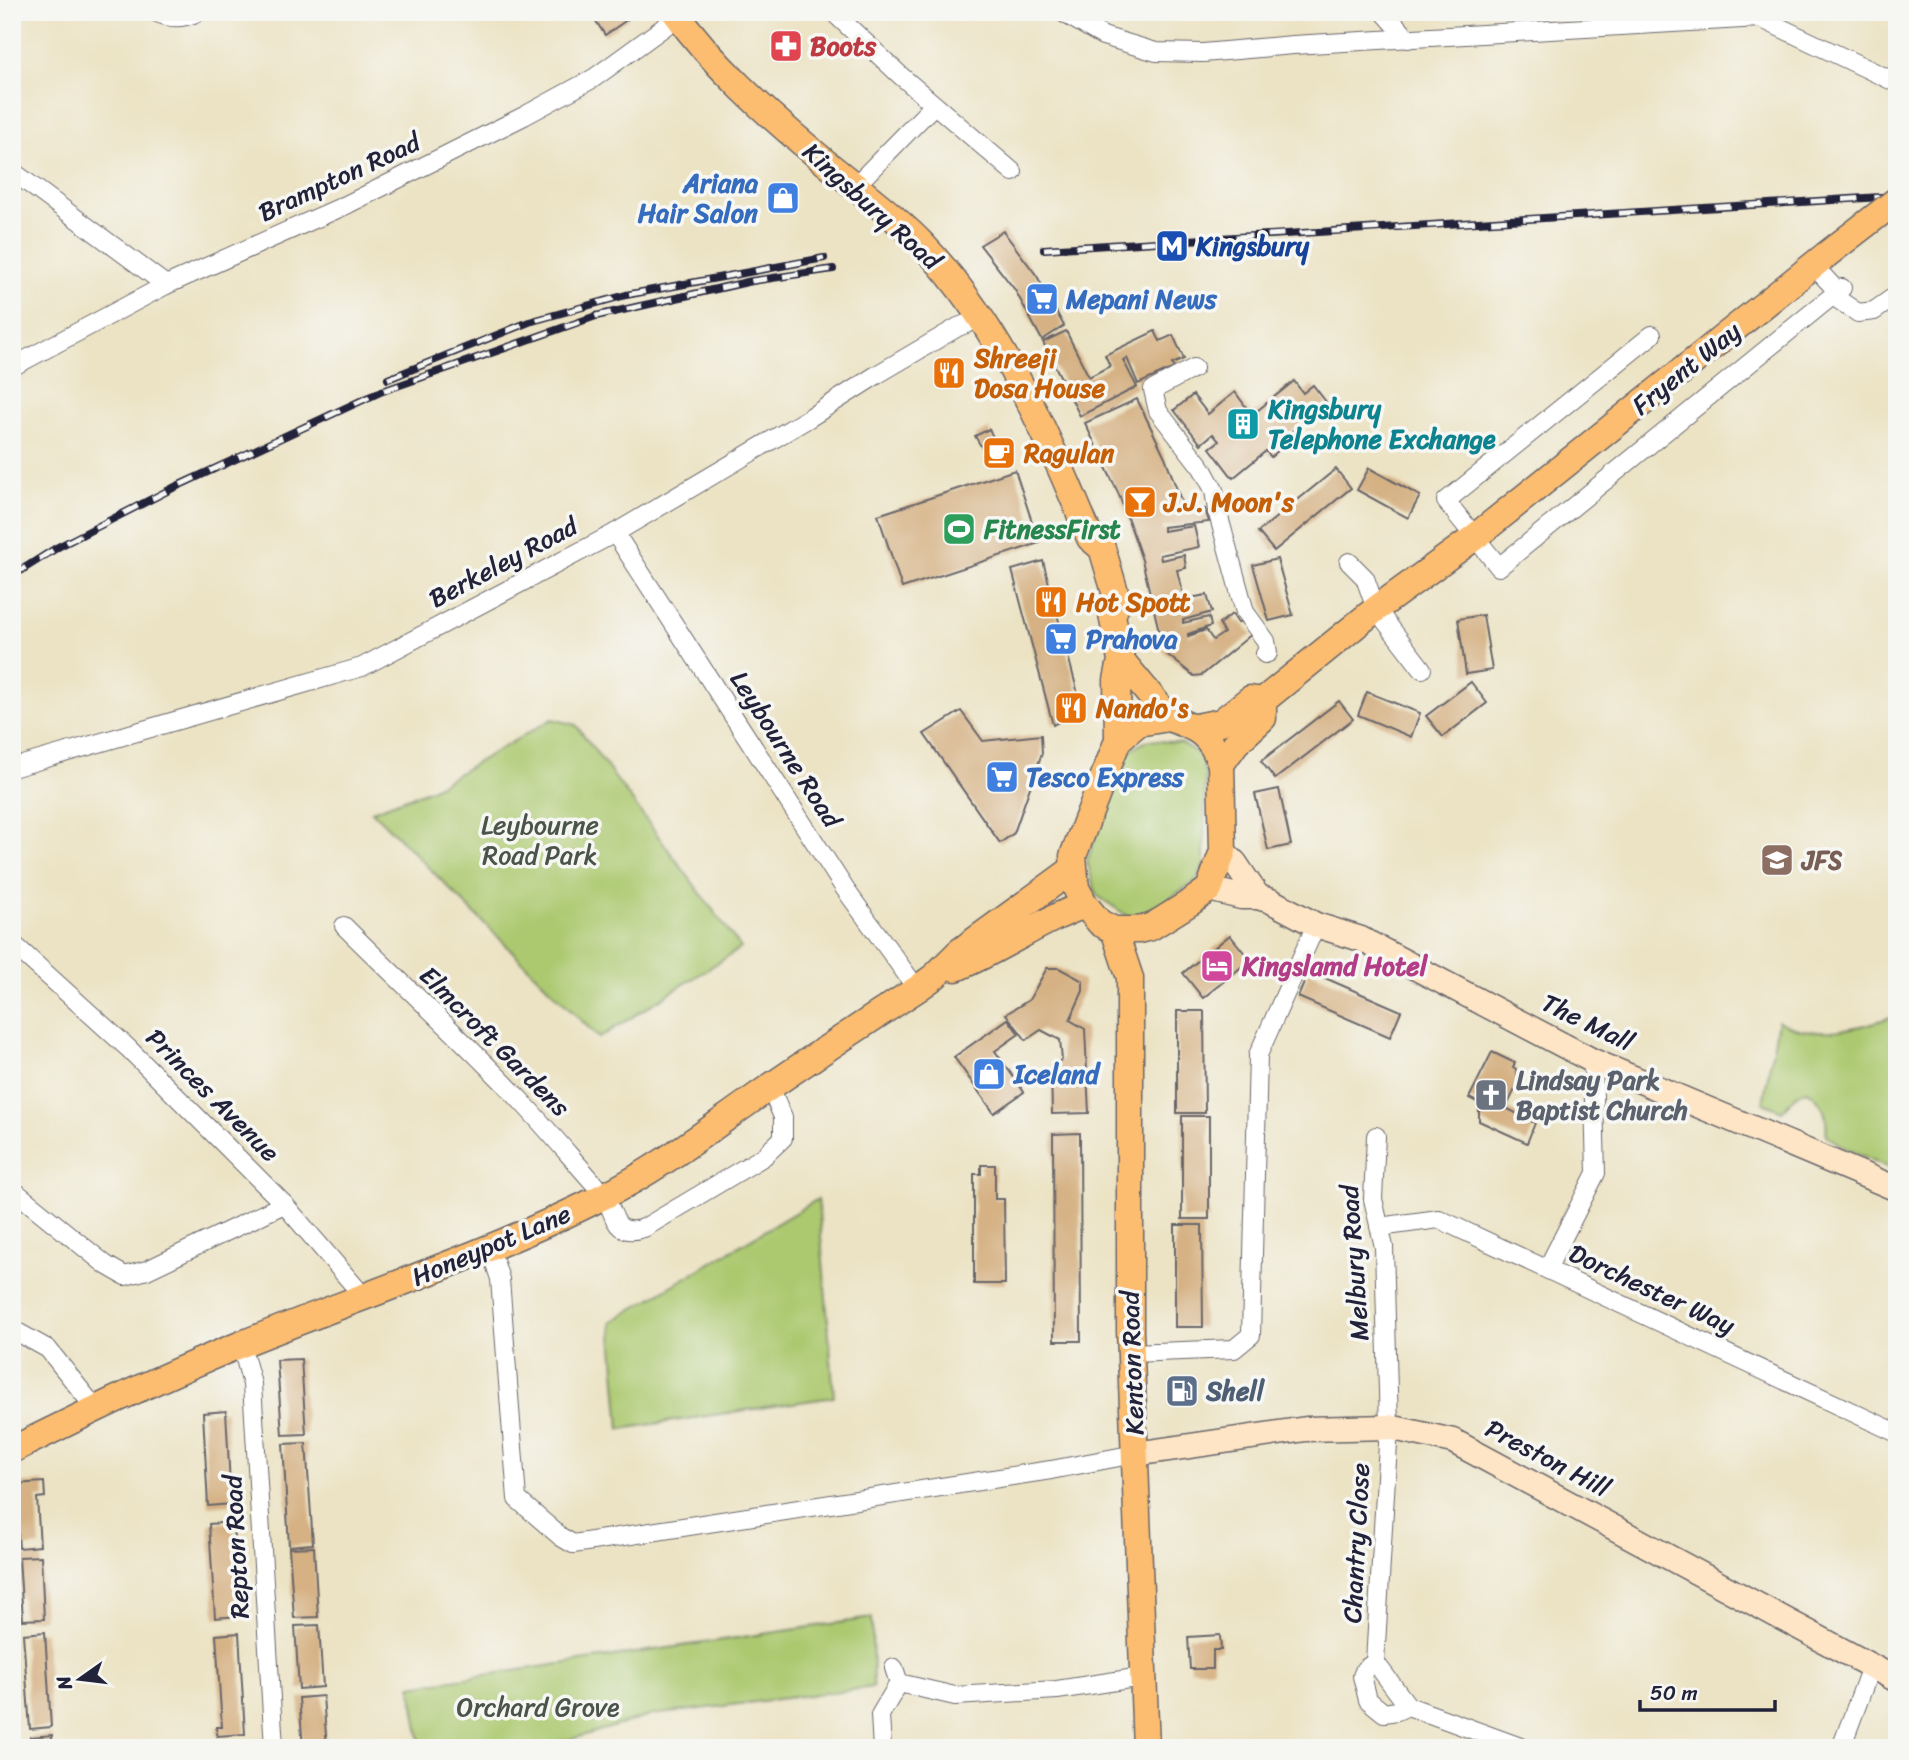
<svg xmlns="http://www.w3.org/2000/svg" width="1909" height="1760" viewBox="0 0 1909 1760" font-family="Sriracha,sans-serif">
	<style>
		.green { fill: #acc970; stroke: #677656; stroke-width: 2 }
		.building { fill: #d5b183 }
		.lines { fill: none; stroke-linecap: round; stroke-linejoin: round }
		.street-casing { stroke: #69666b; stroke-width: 20 }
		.secondary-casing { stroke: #69666b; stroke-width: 27 }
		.primary-casing { stroke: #69666b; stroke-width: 29 }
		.street { stroke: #fff; stroke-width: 18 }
		.secondary { stroke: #fee5c5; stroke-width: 24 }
		.primary { stroke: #fcbd6f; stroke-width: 26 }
		.rail-casing { stroke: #22223b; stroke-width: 8 }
		.rail { stroke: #f6f6f2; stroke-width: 5; stroke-dasharray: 16; stroke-linecap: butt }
		.primary-bridge-casing { stroke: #69666b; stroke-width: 29; stroke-linecap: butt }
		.primary-bridge { stroke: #fcbd6f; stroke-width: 26 }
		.labels { text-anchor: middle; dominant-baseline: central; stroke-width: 7; stroke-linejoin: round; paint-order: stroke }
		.health-label { font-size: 26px; font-weight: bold; fill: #be3a42; stroke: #f6f6f2; text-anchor: start }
		.street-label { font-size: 26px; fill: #22223b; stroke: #f6f6f2 }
		.shop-label { font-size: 26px; font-weight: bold; fill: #366cbe; stroke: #f6f6f2; text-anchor: start }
		.transit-label { font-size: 26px; font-weight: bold; fill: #164399; stroke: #f6f6f2; text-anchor: start }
		.food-label { font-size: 26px; font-weight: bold; fill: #c56008; stroke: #f6f6f2; text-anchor: start }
		.culture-label { font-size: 26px; font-weight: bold; fill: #0d838f; stroke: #f6f6f2; text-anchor: start }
		.leisure-label { font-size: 26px; font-weight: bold; fill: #27864d; stroke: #f6f6f2; text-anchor: start }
		.park-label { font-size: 26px; fill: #4b544b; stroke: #f6f6f2 }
		.education-label { font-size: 26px; font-weight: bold; fill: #785e54; stroke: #f6f6f2; text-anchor: start }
		.hotel-label { font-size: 26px; font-weight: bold; fill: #b23c85; stroke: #f6f6f2; text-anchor: start }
		.worship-label { font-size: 26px; font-weight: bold; fill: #5b616d; stroke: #f6f6f2; text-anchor: start }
		.service-label { font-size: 26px; font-weight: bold; fill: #4e5e75; stroke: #f6f6f2; text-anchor: start }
	</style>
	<rect width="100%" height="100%" fill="#f6f6f2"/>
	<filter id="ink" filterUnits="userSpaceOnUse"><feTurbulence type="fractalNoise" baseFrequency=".0143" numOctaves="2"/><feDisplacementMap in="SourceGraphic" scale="14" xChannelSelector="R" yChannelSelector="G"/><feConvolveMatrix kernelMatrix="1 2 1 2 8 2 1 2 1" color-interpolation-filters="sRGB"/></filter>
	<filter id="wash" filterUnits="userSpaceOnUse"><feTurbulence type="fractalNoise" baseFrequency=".00686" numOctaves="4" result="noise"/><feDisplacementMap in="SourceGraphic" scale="28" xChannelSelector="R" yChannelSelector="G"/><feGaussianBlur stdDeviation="1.57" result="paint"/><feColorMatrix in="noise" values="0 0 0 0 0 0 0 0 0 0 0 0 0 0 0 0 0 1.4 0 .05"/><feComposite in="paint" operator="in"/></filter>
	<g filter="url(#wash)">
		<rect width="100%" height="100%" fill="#ece3c4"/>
		<g class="green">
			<polygon points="552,719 576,725 741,948 599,1038 372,811 431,789"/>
			<polygon points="1149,740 1181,743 1201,756 1205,775 1204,863 1199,878 1144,916 1132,919 1096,895 1087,861 1123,761 1133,748"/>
			<path d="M1897 1015V1171L1845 1148 1826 1135C1828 1116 1824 1102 1808 1091L1799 1093 1782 1111 1763 1103 1778 1021C1813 1041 1860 1028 1897 1015Z"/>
			<polygon points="818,1199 834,1397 620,1429 611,1322"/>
			<polygon points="872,1618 873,1687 653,1715 541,1748 421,1748 411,1686"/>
		</g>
		<g id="blocks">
			<g class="building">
				<polygon points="590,12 623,12 628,19 605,35"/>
				<polygon points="1003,231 1037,276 1064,326 1042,340 1015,290 980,245"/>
				<polygon points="1066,331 1089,377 1110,366 1105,355 1155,331 1160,341 1173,335 1184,359 1172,364 1174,368 1138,384 1127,358 1123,360 1137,387 1080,416 1043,342"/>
				<polygon points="1294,381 1303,393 1313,385 1327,403 1275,445 1279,450 1271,457 1266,451 1233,478 1210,448 1219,441 1213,434 1201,444 1174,410 1193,395 1208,414 1235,392 1252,415"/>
				<polygon points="1137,399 1165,457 1186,514 1205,509 1209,522 1163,527 1163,531 1194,526 1199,547 1160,555 1161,560 1184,555 1186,568 1177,570 1184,599 1207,595 1212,612 1183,620 1183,623 1209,617 1211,626 1188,634 1188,636 1206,630 1213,640 1224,633 1219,624 1232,614 1238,623 1240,621 1252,634 1202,675 1194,676 1164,652 1142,560 1131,528 1119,495 1085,423"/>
				<polygon points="989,429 995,441 982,448 975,436"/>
				<polygon points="1369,468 1420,496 1408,518 1357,490"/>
				<polygon points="1336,469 1351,488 1274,551 1258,532"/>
				<polygon points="1015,470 1039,543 902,588 878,515"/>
				<polygon points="1277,559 1293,615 1269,621 1253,565"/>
				<polygon points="1043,561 1077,690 1077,704 1071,715 1053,725 1012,570"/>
				<polygon points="1483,615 1492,670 1466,674 1458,619"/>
				<polygon points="1471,682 1487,703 1443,737 1426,716"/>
				<polygon points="1367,692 1420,713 1411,737 1358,715"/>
				<polygon points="1339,701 1353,719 1275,779 1261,761"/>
				<polygon points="961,711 983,741 1041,735 1042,753 1014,833 1000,843 924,734"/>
				<polygon points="1279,789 1291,845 1268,850 1255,794"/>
				<polygon points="1230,935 1250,960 1203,998 1183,973"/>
				<polygon points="1047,968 1059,968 1083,981 1083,991 1070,1020 1085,1029 1089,1113 1052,1114 1051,1065 1062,1060 1060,1040 1041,1030 1026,1040 1006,1014 1029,1000"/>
				<polygon points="1309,971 1401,1011 1390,1037 1298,997"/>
				<polygon points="1177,1011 1204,1011 1205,1113 1177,1113"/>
				<polygon points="1008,1019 1019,1034 995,1051 1024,1092 994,1113 954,1057"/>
				<polygon points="1492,1052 1515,1063 1513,1067 1516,1069 1519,1081 1506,1108 1535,1123 1527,1143 1479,1121 1479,1103 1469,1098"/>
				<rect x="1182" y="1116" width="27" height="103"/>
				<polygon points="1080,1133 1081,1341 1054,1341 1053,1134"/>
				<polygon points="981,1165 995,1165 995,1199 1004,1199 1005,1284 974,1284 974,1174 981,1174"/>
				<polygon points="1175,1225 1202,1225 1203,1327 1175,1327"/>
				<polygon points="301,1359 306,1434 282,1435 277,1360"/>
				<polygon points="226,1411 231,1504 208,1506 203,1413"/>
				<polygon points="306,1443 313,1544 289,1546 283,1444"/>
				<polygon points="44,1482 45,1497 37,1498 40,1546 19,1548 14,1484"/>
				<polygon points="233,1522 238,1616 215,1618 209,1524"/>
				<polygon points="314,1547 318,1617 294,1618 289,1548"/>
				<polygon points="41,1556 44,1619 23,1620 19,1557"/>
				<polygon points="319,1625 323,1687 299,1689 295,1626"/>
				<polygon points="45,1632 51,1727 30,1729 23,1634"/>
				<polygon points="239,1633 245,1734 217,1736 216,1727 222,1727 216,1635"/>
				<polygon points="1220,1635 1221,1650 1213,1650 1213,1669 1190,1669 1188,1637"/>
				<polygon points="323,1696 327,1748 303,1748 299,1698"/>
				<polygon points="52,1735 52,1748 31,1748 30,1737"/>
				<polygon points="1088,1741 1089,1748 1044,1748 1044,1744"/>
				<rect x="225" y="1744" width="23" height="4"/>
			</g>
		</g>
	</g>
	<g filter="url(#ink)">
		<use href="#blocks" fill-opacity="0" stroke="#69666b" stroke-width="2"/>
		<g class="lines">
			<defs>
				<g id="street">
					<path d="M155 12C170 19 182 19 198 12"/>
					<polyline points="833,12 901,76 1013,172"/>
					<polyline points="1062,12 1103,36 1156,52 1203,53 1293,45 1760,18"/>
					<polyline points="1384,12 1408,39"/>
					<polyline points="1753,12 1760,18 1897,83"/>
					<polyline points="12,171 166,285"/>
					<polyline points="856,185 934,105"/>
					<polyline points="1814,266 1838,292"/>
					<polyline points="1833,296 1858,313 1874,311 1897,295"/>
					<polyline points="1652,335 1446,501 1499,567 1842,288"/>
					<polyline points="12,367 166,285 346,205 524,116 594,78 678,17"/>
					<polyline points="1194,368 1153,390 1158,411 1202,468 1214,490 1217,510 1245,612 1266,641 1268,653 1265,654"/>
					<polyline points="615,533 845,889 917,989"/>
					<polyline points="1349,562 1365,578 1376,609 1422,669"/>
					<polyline points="12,768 362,667 615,533 809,418 878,374 958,327 982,318"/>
					<path d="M344 926C403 985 465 1041 522 1102 549 1131 574 1161 600 1190 617 1208 609 1239 644 1228L763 1157 783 1138V1117L770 1087"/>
					<polyline points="12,943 128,1048 284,1204 364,1297"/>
					<polyline points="1376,1136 1373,1199 1384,1247 1389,1427 1375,1662 1408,1706 1523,1748"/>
					<polyline points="12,1189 106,1265 125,1276 147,1270 284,1204"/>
					<polyline points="1379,1227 1439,1219 1897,1433"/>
					<polyline points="490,1248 500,1279 517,1499 561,1537 573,1544 1051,1470 1135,1454"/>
					<polyline points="1547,1269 1596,1173 1593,1061"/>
					<polyline points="12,1329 48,1349 95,1408"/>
					<polyline points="241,1344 252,1384 274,1748"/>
					<polyline points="1131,1353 1234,1349 1251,1335 1258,1055 1316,925"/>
					<polyline points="1375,1662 1365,1669 1362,1676 1368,1700 1384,1713 1397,1711 1408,1706"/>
					<polyline points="894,1668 899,1683 955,1696 1057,1690 1142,1677"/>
					<polyline points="882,1748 880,1715 899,1683"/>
					<polyline points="1841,1748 1871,1667"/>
				</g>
				<g id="secondary">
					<polyline points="1223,851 1235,863 1258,897"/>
					<polyline points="1209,889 1241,897 1258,897 1271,901 1316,925 1361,939 1593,1061 1897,1189"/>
					<polyline points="1135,1454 1306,1429 1389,1427 1453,1441 1897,1680"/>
				</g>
				<g id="primary">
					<path d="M675 12C713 65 763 110 813 152 849 183 889 210 922 244 1000 326 1048 435 1090 538L1102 548 1118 602 1112 615 1121 660 1117 680 1118 740"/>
					<polyline points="1121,660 1169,718"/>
					<path d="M1169 718C1198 728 1210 734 1221 764L1223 851 1209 889 1191 902 1151 927 1138 930H1114L1100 923 1085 905 1076 888 1073 856 1118 740 1138 723Z"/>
					<polyline points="1196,727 1221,722 1250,699 1263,701"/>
					<polyline points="1221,764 1236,743 1263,718 1263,701 1265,699 1376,609 1475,537 1826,255"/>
					<polyline points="1114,930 1130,978 1130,1331 1146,1748"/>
					<path d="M956 968C1001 950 1039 921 1085 905"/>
					<path d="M12 1450C88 1412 164 1375 242 1344 363 1295 487 1255 604 1196 656 1170 703 1134 750 1101 805 1062 861 1026 917 989L935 976 959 952 1073 869"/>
				</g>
			</defs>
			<use href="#street" class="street-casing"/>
			<use href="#secondary" class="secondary-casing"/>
			<use href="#primary" class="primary-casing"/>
			<use href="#street" class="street"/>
			<use href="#secondary" class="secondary"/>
			<use href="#primary" class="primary"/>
			<defs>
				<g id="rail">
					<polyline points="1044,249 1897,196"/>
					<polyline points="388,379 529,322 626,295 824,258"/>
					<polyline points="12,576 58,547 173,488 380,392 596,316 752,281 833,269"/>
				</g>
			</defs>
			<use href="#rail" class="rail-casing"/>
			<use href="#rail" class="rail"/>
			<defs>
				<polyline id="primary-bridge" points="1826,255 1897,200"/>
			</defs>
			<use href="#primary-bridge" class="primary-bridge-casing"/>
			<use href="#primary-bridge" class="primary-bridge"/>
		</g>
	</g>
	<defs>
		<symbol id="pharmacy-square" viewBox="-11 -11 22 22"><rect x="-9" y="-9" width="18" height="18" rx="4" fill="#e0444e" stroke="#f6f6f2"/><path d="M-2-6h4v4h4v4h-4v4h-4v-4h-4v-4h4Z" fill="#fff"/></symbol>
		<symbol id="shop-square" viewBox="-11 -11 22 22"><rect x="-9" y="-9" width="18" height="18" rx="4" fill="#3f7fe0" stroke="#f6f6f2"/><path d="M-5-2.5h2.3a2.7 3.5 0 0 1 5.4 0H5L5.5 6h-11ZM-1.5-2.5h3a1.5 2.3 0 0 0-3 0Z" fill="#fff"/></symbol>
		<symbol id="metro-square" viewBox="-11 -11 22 22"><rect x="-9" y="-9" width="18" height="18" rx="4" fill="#1a4fb4" stroke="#f6f6f2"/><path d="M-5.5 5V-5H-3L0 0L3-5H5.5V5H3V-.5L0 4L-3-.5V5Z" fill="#fff"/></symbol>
		<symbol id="supermarket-square" viewBox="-11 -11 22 22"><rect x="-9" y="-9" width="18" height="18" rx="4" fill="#3f7fe0" stroke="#f6f6f2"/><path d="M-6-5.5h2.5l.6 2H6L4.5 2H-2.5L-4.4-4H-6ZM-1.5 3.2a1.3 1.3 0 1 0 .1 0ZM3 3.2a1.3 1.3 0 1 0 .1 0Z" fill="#fff"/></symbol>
		<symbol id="restaurant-square" viewBox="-11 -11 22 22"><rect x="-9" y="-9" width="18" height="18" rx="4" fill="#e8710a" stroke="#f6f6f2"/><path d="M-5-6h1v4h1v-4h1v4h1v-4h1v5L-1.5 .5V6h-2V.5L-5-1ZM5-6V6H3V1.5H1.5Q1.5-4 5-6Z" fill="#fff"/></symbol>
		<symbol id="building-square" viewBox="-11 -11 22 22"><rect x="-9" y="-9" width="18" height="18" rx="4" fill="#0f9aa8" stroke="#f6f6f2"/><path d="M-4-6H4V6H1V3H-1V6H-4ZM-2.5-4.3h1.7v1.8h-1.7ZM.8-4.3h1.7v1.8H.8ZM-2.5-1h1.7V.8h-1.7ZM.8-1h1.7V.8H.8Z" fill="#fff"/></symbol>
		<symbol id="cafe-square" viewBox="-11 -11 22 22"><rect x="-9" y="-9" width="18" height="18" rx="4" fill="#e8710a" stroke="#f6f6f2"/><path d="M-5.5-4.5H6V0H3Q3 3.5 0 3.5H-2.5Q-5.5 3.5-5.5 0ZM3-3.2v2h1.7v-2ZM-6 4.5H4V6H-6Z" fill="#fff"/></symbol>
		<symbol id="bar-square" viewBox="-11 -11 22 22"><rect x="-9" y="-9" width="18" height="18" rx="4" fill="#e8710a" stroke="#f6f6f2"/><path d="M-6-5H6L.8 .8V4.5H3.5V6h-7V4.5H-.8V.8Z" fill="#fff"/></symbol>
		<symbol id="stadium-square" viewBox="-11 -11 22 22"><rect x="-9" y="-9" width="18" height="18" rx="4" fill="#2e9e5b" stroke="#f6f6f2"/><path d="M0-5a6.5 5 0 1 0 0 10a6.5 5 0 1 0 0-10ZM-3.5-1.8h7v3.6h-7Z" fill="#fff"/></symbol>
		<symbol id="school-square" viewBox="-11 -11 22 22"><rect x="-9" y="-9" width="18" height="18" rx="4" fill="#8d6e63" stroke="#f6f6f2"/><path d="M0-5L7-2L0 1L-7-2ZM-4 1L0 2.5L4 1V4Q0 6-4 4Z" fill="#fff"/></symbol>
		<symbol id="hotel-square" viewBox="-11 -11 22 22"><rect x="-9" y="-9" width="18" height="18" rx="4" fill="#d1479c" stroke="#f6f6f2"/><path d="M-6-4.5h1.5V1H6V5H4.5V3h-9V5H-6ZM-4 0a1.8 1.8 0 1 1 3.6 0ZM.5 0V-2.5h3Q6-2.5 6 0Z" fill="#fff"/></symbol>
		<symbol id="church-square" viewBox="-11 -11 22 22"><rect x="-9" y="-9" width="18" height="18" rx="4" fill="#6b7280" stroke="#f6f6f2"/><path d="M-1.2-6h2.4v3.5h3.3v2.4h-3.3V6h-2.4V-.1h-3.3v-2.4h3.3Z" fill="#fff"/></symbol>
		<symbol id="fuel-square" viewBox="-11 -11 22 22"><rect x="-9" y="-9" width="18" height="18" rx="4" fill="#5c6f8a" stroke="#f6f6f2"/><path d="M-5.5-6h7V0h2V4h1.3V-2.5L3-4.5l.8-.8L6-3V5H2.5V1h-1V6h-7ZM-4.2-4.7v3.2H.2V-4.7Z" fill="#fff"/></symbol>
	</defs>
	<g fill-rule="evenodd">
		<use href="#pharmacy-square" x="767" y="27" width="38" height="38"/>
		<use href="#shop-square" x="764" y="179" width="38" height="38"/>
		<use href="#metro-square" x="1153" y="227" width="38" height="38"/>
		<use href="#supermarket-square" x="1023" y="280" width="38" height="38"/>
		<use href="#restaurant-square" x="930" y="354" width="38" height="38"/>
		<use href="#building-square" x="1224" y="405" width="38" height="38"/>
		<use href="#cafe-square" x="980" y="434" width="38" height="38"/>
		<use href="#bar-square" x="1121" y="483" width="38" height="38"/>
		<use href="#stadium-square" x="940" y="510" width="38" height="38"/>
		<use href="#restaurant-square" x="1032" y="583" width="38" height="38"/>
		<use href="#supermarket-square" x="1042" y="620" width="38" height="38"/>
		<use href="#restaurant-square" x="1052" y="689" width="38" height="38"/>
		<use href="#supermarket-square" x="983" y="758" width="38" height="38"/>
		<use href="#school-square" x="1758" y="841" width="38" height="38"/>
		<use href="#hotel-square" x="1198" y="947" width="38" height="38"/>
		<use href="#shop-square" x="970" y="1055" width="38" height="38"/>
		<use href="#church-square" x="1472" y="1076" width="38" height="38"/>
		<use href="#fuel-square" x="1163" y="1372" width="38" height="38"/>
	</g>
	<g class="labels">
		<g class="health-label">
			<text x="810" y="46">Boots</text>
		</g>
		<g class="street-label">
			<text transform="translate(339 177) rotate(-25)">Brampton Road</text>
			<text transform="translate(872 206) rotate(42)">Kingsbury Road</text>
			<text transform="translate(1686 368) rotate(-39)">Fryent Way</text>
			<text transform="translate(503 562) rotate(-28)">Berkeley Road</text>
			<text transform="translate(786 749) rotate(57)">Leybourne Road</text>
			<text transform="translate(1588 1022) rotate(26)">The Mall</text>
			<text transform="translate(495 1041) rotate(45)">Elmcroft Gardens</text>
			<text transform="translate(213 1095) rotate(45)">Princes Avenue</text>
			<text transform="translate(491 1245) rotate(-23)">Honeypot Lane</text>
			<text transform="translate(1354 1263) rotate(-94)">Melbury Road</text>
			<text transform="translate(1652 1289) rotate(25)">Dorchester Way</text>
			<text transform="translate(1132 1363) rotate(-92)">Kenton Road</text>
			<text transform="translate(1548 1458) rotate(28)">Preston Hill</text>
			<text transform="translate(1356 1543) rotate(-87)">Chantry Close</text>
			<text transform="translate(236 1547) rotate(-93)">Repton Road</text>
		</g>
		<g class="shop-label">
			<text x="758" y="183" text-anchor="end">Ariana<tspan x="758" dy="30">Hair Salon</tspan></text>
			<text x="1066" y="299">Mepani News</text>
			<text x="1086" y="639">Prahova</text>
			<text x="1026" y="777">Tesco Express</text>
			<text x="1014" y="1074">Iceland</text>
		</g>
		<g class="transit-label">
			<text x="1196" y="246">Kingsbury</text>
		</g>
		<g class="food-label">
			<text x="974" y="358">Shreeji<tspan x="974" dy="30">Dosa House</tspan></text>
			<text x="1024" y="453">Ragulan</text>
			<text x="1164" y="502">J.J. Moon's</text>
			<text x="1076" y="602">Hot Spott</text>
			<text x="1096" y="708">Nando's</text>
		</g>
		<g class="culture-label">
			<text x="1268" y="409">Kingsbury<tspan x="1268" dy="30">Telephone Exchange</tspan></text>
		</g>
		<g class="leisure-label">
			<text x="984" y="529">FitnessFirst</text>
		</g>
		<g class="park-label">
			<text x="540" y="825">Leybourne<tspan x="540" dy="30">Road Park</tspan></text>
			<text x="538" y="1707">Orchard Grove</text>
		</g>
		<g class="education-label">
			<text x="1802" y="860">JFS</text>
		</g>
		<g class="hotel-label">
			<text x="1242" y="966">Kingslamd Hotel</text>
		</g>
		<g class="worship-label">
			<text x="1516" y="1080">Lindsay Park<tspan x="1516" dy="30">Baptist Church</tspan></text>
		</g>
		<g class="service-label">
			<text x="1206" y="1391">Shell</text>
		</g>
	</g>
	<rect width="1909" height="1760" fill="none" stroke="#f6f6f2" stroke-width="42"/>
	<g transform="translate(80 1679) rotate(256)" stroke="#f6f6f2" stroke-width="5" paint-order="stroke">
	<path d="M0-5L12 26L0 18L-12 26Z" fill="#22223b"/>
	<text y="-10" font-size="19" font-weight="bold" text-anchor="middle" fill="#22223b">N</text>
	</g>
	<path d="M1640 1700v10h135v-10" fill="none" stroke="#22223b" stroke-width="3.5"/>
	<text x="1650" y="1700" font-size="21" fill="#22223b" stroke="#f6f6f2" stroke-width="5" paint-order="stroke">50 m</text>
</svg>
